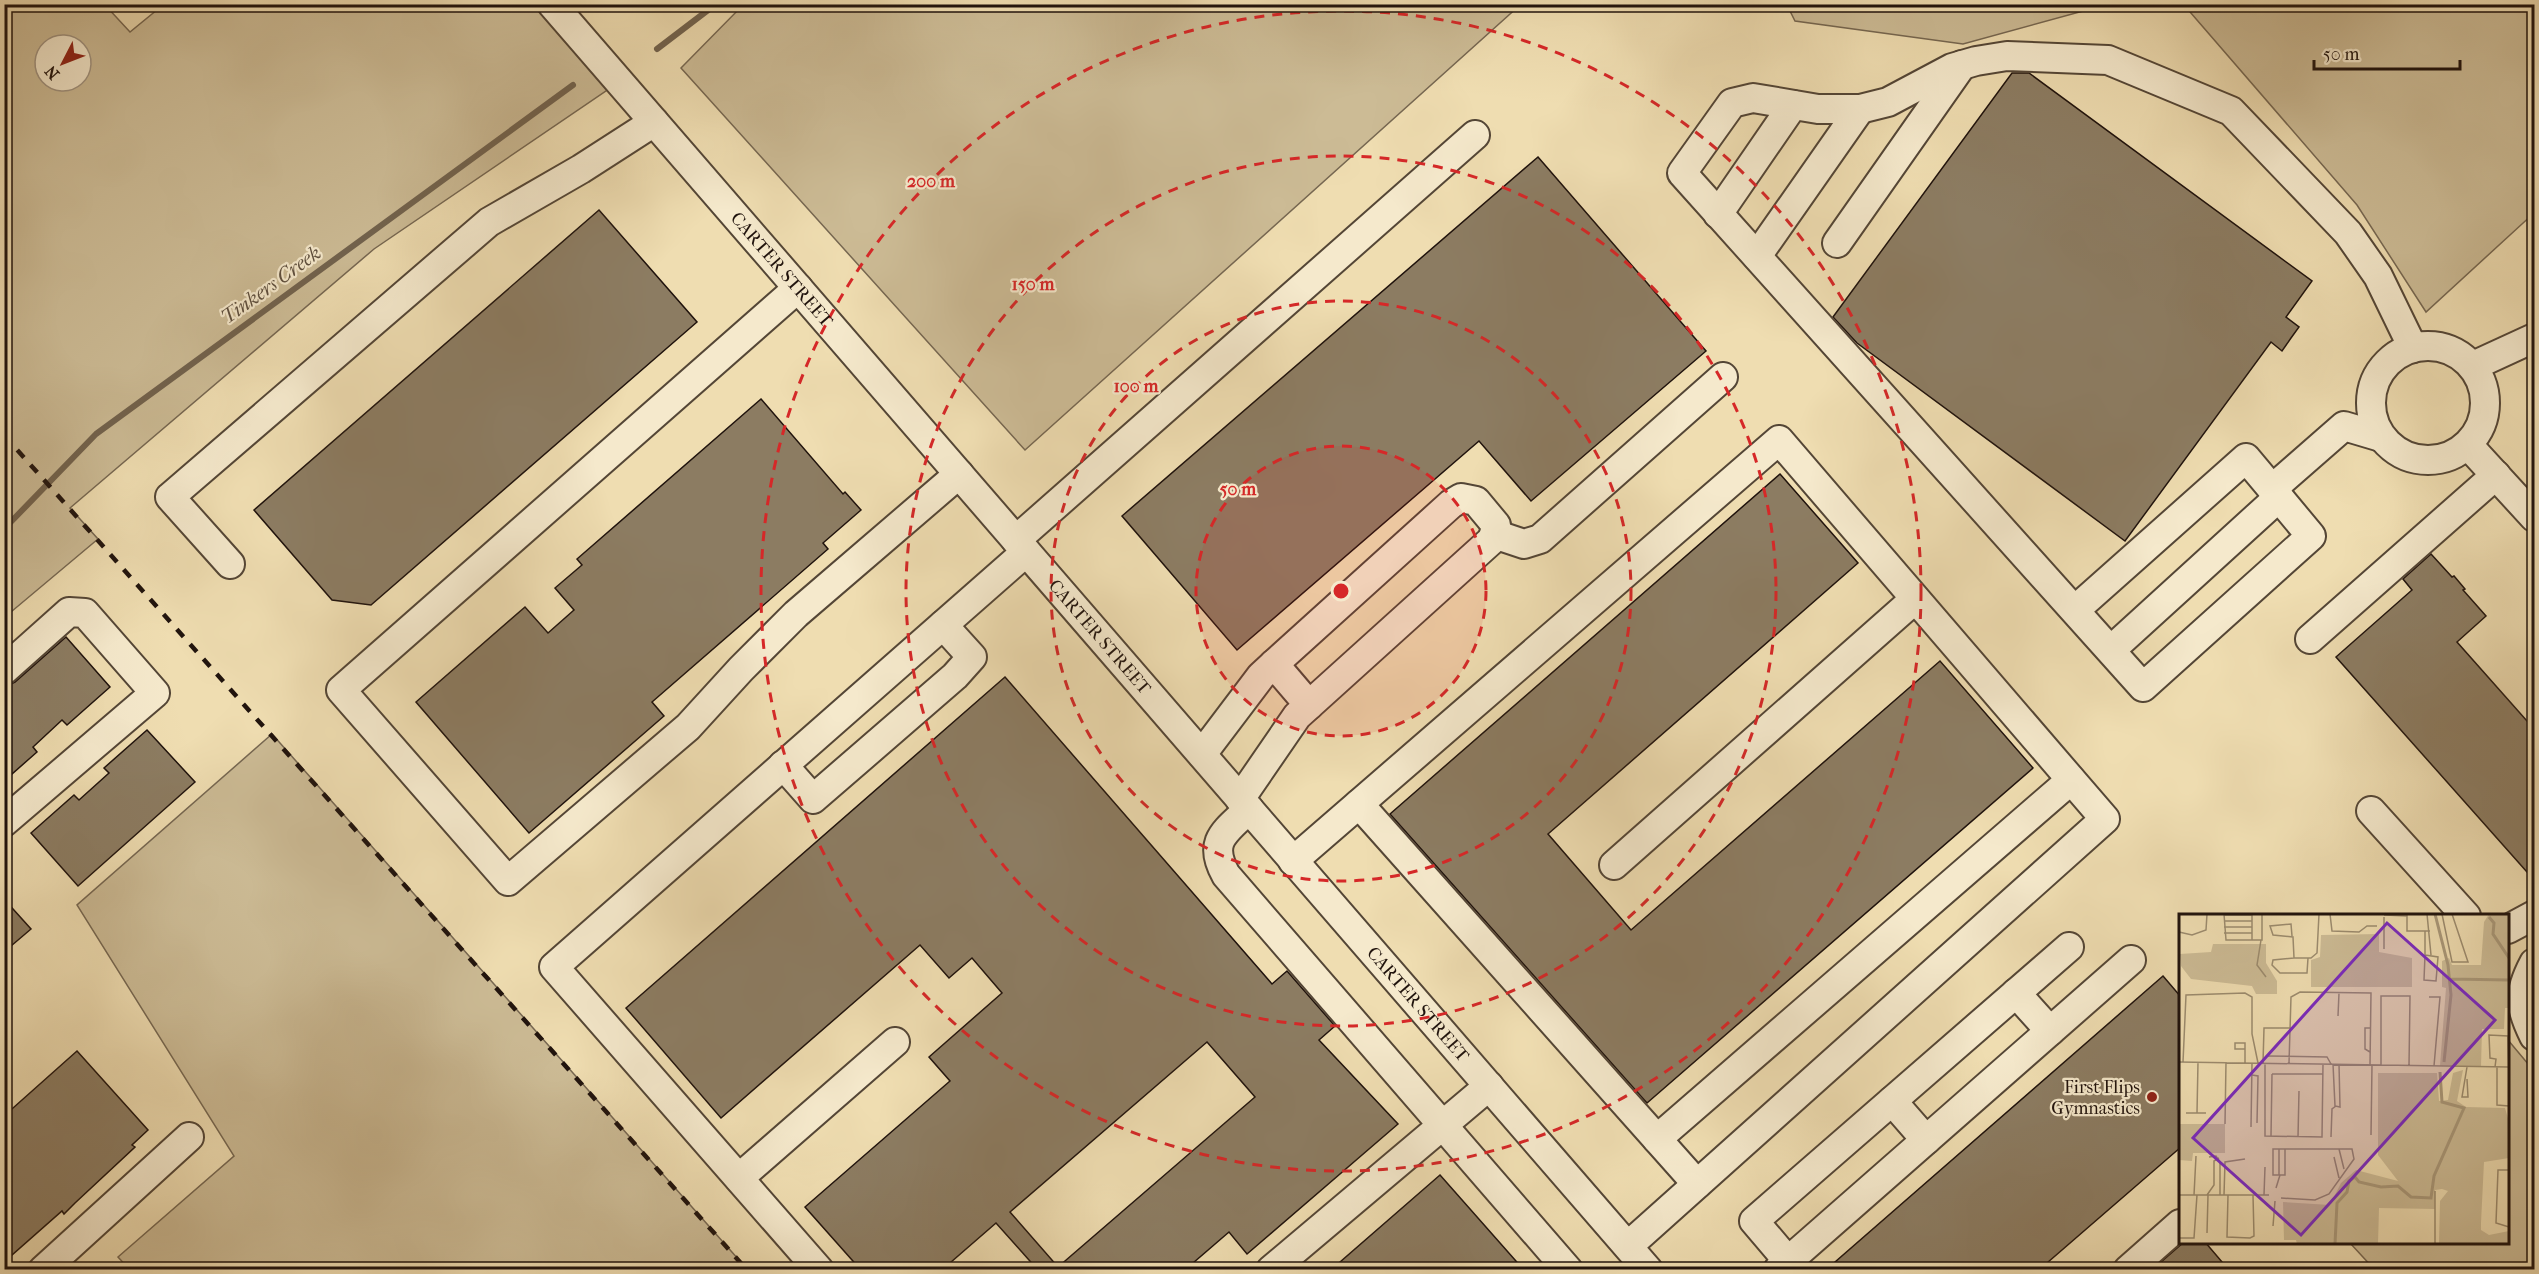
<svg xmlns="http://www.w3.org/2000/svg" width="2539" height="1274" viewBox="0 0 2539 1274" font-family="'IM FELL French Canon',serif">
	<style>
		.green { fill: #ccbb95; stroke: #766751; stroke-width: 1.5; fill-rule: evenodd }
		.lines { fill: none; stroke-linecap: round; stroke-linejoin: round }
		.stream { stroke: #72634e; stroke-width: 6 }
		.building { fill: #8c7c62; stroke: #20130d; stroke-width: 1.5; fill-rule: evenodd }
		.minor-casing { stroke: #544636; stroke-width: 32 }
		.minor { stroke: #f5e9cc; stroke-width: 28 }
		.rail { stroke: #20130d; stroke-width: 4.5; stroke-dasharray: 10 10; stroke-linecap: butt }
		.ring { fill: none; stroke: #d62828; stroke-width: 3; stroke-dasharray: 10 8 }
		.poi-dot { fill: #8f2418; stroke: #f5e9cc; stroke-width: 2 }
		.labels { text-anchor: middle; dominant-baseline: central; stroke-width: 4.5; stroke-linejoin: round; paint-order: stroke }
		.street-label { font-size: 18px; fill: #20130d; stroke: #f5e9cc }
		.poi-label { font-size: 18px; fill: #20130d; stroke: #f5e9cc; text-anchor: end }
		.water-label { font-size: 20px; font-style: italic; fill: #5e4f3e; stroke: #f5e9cc }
		.inset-river { fill: none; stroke: #a99879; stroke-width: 3 }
		.inset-road { fill: none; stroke: #9c8c6f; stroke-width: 1.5 }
		.view { fill: #7b2cbf; fill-opacity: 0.15; stroke: #7b2cbf; stroke-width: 3 }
		.inset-edge { fill: none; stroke: #20130d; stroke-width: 3 }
		.centre { fill: #d62828; stroke: #f5e9cc; stroke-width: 3 }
		.ring-label { font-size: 18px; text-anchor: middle; font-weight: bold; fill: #d62828; stroke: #f5e9cc; stroke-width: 4.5; stroke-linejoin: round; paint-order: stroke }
	</style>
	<rect width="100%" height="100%" fill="#efddb1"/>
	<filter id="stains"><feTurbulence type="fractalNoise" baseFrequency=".00333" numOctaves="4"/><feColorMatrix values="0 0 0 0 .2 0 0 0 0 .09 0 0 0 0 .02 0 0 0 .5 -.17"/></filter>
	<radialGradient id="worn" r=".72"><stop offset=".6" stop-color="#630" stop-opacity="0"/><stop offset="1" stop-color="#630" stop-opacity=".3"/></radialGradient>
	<g class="green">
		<path d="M5 5H105L130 32 163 5H552L619 82 374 249 70 508 98 539 5 617ZM45 45H81V81H45Z"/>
		<polygon points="743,5 743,4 1520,5 1025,450 681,68"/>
		<polygon points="1787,5 2105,5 1963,44 1795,21"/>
		<polygon points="2184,5 2534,5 2534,213 2426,312 2357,205"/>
		<polygon points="272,734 747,1269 130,1270 118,1257 234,1156 77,905"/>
		<polygon points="2508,1040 2534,1071 2534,1269 2374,1269 2350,1243 2508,1242"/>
	</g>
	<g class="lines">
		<g class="stream">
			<polyline points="1908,4 1913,4"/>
			<polyline points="657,49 716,4"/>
			<polyline points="4,529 96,434 573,85"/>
		</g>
	</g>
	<g class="building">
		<polygon points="2012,73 2029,73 2312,281 2286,317 2299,327 2291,338 2282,351 2271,342 2125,541 1857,343 1833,317"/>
		<polygon points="1538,157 1706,351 1531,501 1479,441 1237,650 1122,516"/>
		<polygon points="599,210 697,322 371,605 332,600 254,510"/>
		<polygon points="761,399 843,494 845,492 861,510 823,543 828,549 652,702 664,716 529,833 416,702 525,607 548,633 574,610 555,588 582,565 577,559"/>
		<polygon points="1780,474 1858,563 1548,834 1631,930 1940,661 2033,768 1647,1103 1390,814"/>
		<polygon points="2431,554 2452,577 2454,576 2465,589 2463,590 2486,616 2457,642 2535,730 2535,881 2336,657 2412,590 2403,579"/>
		<polygon points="66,637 110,687 67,725 62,720 33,747 37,752 4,781 4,687 15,682"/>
		<path d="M1005 677 1272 984 1287 971 1335 1026 1319 1040 1398 1124 1247 1254 1229 1232 1186 1269H1037L996 1223 943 1269H860L805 1207 950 1081 929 1057 1002 993 972 958 949 978 920 945 721 1118 626 1008ZM1207 1042 1255 1097 1058 1267 1010 1212Z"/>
		<polygon points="147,730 195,782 78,886 31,833 74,795 79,800 109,773 104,768"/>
		<polygon points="4,899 31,929 4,952"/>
		<polygon points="2163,976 2181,997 2181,1147 2040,1269 1827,1269"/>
		<polygon points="77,1051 148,1130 132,1145 135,1147 75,1203 64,1214 62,1211 4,1262 4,1116"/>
		<polygon points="1440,1175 1523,1269 1332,1269"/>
		<polygon points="2184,1242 2205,1242 2228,1269 2153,1269"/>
	</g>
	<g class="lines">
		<defs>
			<g id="minor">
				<path id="s1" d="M552 4 1648 1270"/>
				<polyline points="1718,214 1793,105"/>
				<polyline points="1837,243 1962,65"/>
				<polyline points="1757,256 1860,109"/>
				<polyline points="798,288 341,690 508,881 688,727 741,669 796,614 959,474"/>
				<circle cx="2428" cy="403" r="57"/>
				<polyline points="2473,366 2534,338"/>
				<polyline points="2381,437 2344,426 2272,489 2311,536 2143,687 1682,173 1732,103 1753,98 1818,109 1860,109 1888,102 1952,68 1976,61 2007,56 2108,60 2231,111 2348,233 2378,276 2413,348"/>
				<polyline points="2468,445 2534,517"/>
				<polyline points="1494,534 1524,544 1540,539 1723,377"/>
				<polyline points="1016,540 1475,135"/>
				<polyline points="230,564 170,497 489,222 581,169 654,122"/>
				<polyline points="2075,610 2246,458 2272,489"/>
				<polyline points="2310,639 2496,475"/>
				<polyline points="2111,650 2279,497"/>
				<polyline points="1274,664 1309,705"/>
				<polyline points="4,670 69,612 85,613 155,693 4,822"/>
				<polyline points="1202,754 1261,676 1274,664 1451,504 1461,498 1476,501 1496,525 1494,538 1297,716 1240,799"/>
				<polyline points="783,765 813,799 955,676 972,657 943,625"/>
				<polyline points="1359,804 1697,1184"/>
				<path d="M1249 809C1225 832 1207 841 1226 875L1568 1270"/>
				<polyline points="2371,811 2466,916"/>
				<polyline points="1293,861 1779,440 2105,819 1628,1246"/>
				<polyline points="1614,865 1915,599"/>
				<polyline points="2508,929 2534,915"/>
				<path d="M2534 963C2518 993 2519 1006 2534 1036"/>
				<polyline points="2016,993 2050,1031"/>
				<polyline points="1892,1101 1926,1140"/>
				<polyline points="1657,1139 2071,780"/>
				<polyline points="739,1178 895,1042"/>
				<polyline points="1788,1261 1754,1221 2069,947"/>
				<polyline points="43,1270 189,1137"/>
				<polyline points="819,1270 554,967 1026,552"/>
				<polyline points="1271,1270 1489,1086"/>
				<polyline points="1778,1270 2131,960"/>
				<polyline points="2128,1270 2180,1224"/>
			</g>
		</defs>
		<use href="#minor" class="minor-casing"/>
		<use href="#minor" class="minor"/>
		<polyline class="rail" points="4,435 747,1270"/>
	</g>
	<circle cx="1341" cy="591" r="145" fill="#d62828" fill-opacity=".12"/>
	<g class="ring">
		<circle cx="1341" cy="591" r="145"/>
		<circle cx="1341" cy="591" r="290"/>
		<circle cx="1341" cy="591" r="435"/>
		<circle cx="1341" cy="591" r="580"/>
	</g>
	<circle class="poi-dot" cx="2152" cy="1097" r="6"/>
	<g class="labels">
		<g class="street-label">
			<text stroke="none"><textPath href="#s1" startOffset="351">CARTER STREET</textPath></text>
			<text stroke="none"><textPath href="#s1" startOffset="837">CARTER STREET</textPath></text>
			<text stroke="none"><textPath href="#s1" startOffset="1323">CARTER STREET</textPath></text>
		</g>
		<g class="poi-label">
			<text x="2140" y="1087">First Flips<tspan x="2140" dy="21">Gymnastics</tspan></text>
		</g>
		<g class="water-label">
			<text transform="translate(271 285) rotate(-36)">Tinkers Creek</text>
		</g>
	</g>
	<g transform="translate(2179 914)">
		<rect width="330" height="330" fill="#efddb1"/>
		<path d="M310 0H330V94H326L325 115H303L302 153 261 152 267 74 263 73V47L270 44 273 51H302L305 8ZM200 20V38L233 44V73H132V46L141 43 142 21ZM34 30H87V49L98 67V80H77L73 72 12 65 2 52 1 40 32 38ZM284 156 278 187 287 193 326 194 330 208V244L305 248 302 309V316L310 321 330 317V330H260L261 287 269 277 263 275 256 276V295L200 294 199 330H118L117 326H105L104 288 151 291 162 269 177 256 219 267 199 241V159H258L260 187 269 186 274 159ZM0 210H46V239H14L13 247 0 246Z" fill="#ccbb95"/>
		<path class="inset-river" d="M256 0 269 51 272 81 265 148M310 3 315 9 314 20 330 44M271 65 330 66M156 330 158 289 168 278 170 267 176 263 180 268 202 273 219 272 232 283 252 284 255 262 285 194 263 188 261 158"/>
		<path class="inset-road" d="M45 0 47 26H83V0M151 0 153 17 180 18 188 12H198M228 0V17H251M248 0 252 41M263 0 273 48H289L273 0M45 1H73V26M205 1 228 2M205 3V35M45 7H73M45 13H73M0 18 13 21 27 16 28 0M45 19H73M113 22 112 10 91 12 94 21 114 23 115 44H132L138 39 140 0M82 26 78 51 87 63M246 41 259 43 257 67 245 66ZM246 41V17M115 44 94 46 93 51 101 59H128L129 44M250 83H261L255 152M159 102 160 79M191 138 186 135V114H191M88 142 148 143 152 150M0 148 330 153M4 148 7 81 66 79 73 83V120L79 149M66 149V129H56V135H66M84 149 85 114H112M86 149V222L143 223 144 150M110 149 112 83 121 78 192 79 191 151M154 150 156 192 161 193 160 150M202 151V82H231L230 152M316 153 317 145 311 144 310 121 329 122 330 163M318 153V191L330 192M93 160H144M73 161 79 162 78 209M288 165 289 183H283L288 153M7 199H27M18 199 19 148M46 210 47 148M72 213 73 149M192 221 193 151M92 222 93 160M119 223 120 177M152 223 153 195 157 192M100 235V261M160 235 165 255M30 243 37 242 41 248V281M155 243 160 264M330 256H319L317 309 330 313M101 261H106V235M97 274 101 261H94V235H173L175 245 150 280 136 286 102 284M0 281H90M15 281 17 242M28 281 35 271V247L40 244M45 281 46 248 66 245M49 281 48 323 71 324 75 322 74 281M85 281 86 253M94 312 96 287M28 319 29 281M0 324H15L18 281M256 330V277"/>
		<path class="view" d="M208 9 316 106 122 321 14 224Z"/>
		<rect width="330" height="330" class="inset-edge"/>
	</g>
	<circle cx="1341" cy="591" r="9" class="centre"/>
	<g class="ring-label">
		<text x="931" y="187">200 m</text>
		<text x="1033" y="290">150 m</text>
		<text x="1136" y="392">100 m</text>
		<text x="1238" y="495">50 m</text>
	</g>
	<rect width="2539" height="1274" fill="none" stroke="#efddb1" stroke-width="24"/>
	<rect x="6" y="6" width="2527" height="1262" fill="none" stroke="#20130d" stroke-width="3"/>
	<rect x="12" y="12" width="2515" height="1250" fill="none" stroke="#20130d" stroke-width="1.5"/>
	<g transform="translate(63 63) rotate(228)"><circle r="28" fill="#f5e9cc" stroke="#a09380" stroke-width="1.5"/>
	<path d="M0-4.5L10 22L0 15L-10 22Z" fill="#8f2418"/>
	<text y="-9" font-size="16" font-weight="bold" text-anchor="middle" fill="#20130d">N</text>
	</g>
	<path d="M2314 60v9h146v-9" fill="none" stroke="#20130d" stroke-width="3"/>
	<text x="2323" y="60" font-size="18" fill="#20130d" stroke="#f5e9cc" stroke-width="4.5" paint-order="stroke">50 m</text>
	<rect width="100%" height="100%" filter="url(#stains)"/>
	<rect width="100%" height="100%" fill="url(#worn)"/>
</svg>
